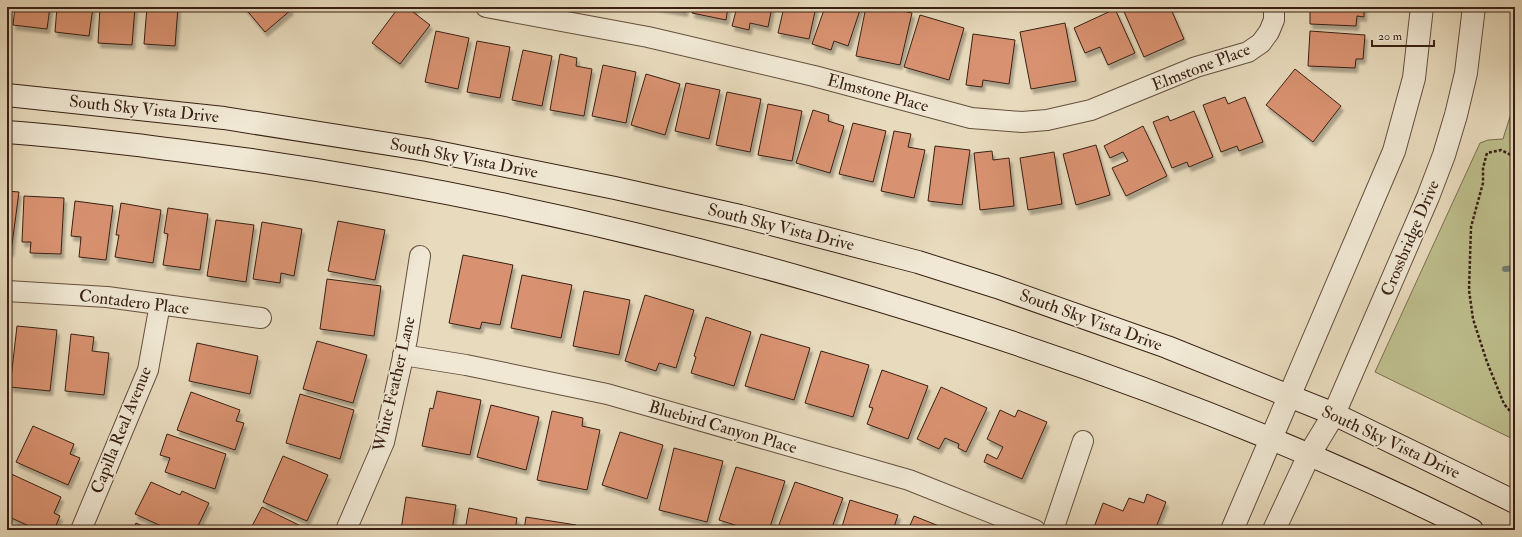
<svg xmlns="http://www.w3.org/2000/svg" width="1522" height="537" viewBox="0 0 1522 537" font-family="'IM FELL Double Pica',serif">
	<style>
		.green { fill: #bdbe8c; stroke: #7b6f50 }
		.lines { fill: none; stroke-linecap: round; stroke-linejoin: round }
		.stream { stroke: #727d70; stroke-width: 6 }
		.building { fill: #d99271; stroke: #392014; filter: url(#shadow) }
		.minor-casing { stroke: #654f3e; stroke-width: 22 }
		.tertiary-casing { stroke: #654f3e; stroke-width: 24 }
		.secondary-casing { stroke: #392014; stroke-width: 24 }
		.path { stroke: #392014; stroke-width: 2.5; stroke-dasharray: 3 2; stroke-linecap: butt }
		.minor { stroke: #f0e8d4; stroke-width: 20 }
		.tertiary { stroke: #f0e8d4; stroke-width: 22 }
		.secondary { stroke: #f0e8d4; stroke-width: 22 }
		.labels { text-anchor: middle; dominant-baseline: central; stroke-width: 3.5; stroke-linejoin: round; paint-order: stroke }
		.street-label { font-size: 17px; fill: #392014; stroke: #f0e8d4 }
	</style>
	<defs>
		<filter id="shadow"><feDropShadow dx="2.5" dy="4.5" stdDeviation="1" flood-color="#0004"/></filter>
	</defs>
	<rect width="100%" height="100%" fill="#e8dbbd"/>
	<filter id="stains"><feTurbulence type="fractalNoise" baseFrequency=".005" numOctaves="4"/><feColorMatrix values="0 0 0 0 .2 0 0 0 0 .09 0 0 0 0 .02 0 0 0 .5 -.17"/></filter>
	<radialGradient id="worn" r=".72"><stop offset=".6" stop-color="#630" stop-opacity="0"/><stop offset="1" stop-color="#630" stop-opacity=".3"/></radialGradient>
	<polygon class="green" points="1515,88 1515,440 1375,372 1480,143 1488,140 1503,139 1513,107"/>
	<g class="lines">
		<polyline class="stream" points="1505,269 1515,268"/>
	</g>
	<g class="building">
		<polygon points="15,7 50,7 47,29 13,25"/>
		<polygon points="57,7 93,7 89,36 55,32"/>
		<polygon points="100,7 135,7 132,45 98,43"/>
		<polygon points="147,7 178,7 175,46 144,44"/>
		<polygon points="244,7 289,7 291,10 265,32"/>
		<polygon points="399,7 417,7 413,12 430,25 400,64 372,43"/>
		<polygon points="657,7 686,7 685,12"/>
		<polygon points="693,7 728,7 726,20 692,13"/>
		<polygon points="737,7 772,7 768,27 750,23 749,30 732,26"/>
		<polygon points="784,7 816,7 809,39 778,33"/>
		<polygon points="825,7 861,7 848,46 834,41 831,50 812,44"/>
		<polygon points="866,7 883,7 912,13 900,65 856,56"/>
		<polygon points="1122,7 1170,7 1184,39 1144,57"/>
		<polygon points="1310,7 1364,7 1364,17 1357,16 1356,26 1310,24"/>
		<polygon points="1115,9 1135,53 1108,65 1100,47 1085,53 1074,28"/>
		<polygon points="920,15 964,28 949,80 904,67"/>
		<polygon points="1065,23 1076,81 1031,89 1020,32"/>
		<polygon points="436,31 469,38 458,89 425,82"/>
		<polygon points="1310,31 1365,35 1363,59 1356,59 1355,68 1308,66"/>
		<polygon points="973,34 1015,40 1009,84 983,80 982,87 966,85"/>
		<polygon points="477,41 510,47 500,98 467,92"/>
		<polygon points="523,50 552,56 542,106 512,100"/>
		<polygon points="560,54 577,58 576,66 592,69 584,116 550,110"/>
		<polygon points="603,65 636,72 626,123 592,116"/>
		<polygon points="1295,69 1341,106 1313,142 1266,105"/>
		<polygon points="646,74 680,84 665,135 631,125"/>
		<polygon points="686,83 720,90 709,139 675,131"/>
		<polygon points="727,92 761,99 750,152 716,145"/>
		<polygon points="1225,97 1228,104 1245,97 1263,142 1239,151 1237,146 1221,152 1203,105"/>
		<polygon points="768,104 802,111 792,161 758,155"/>
		<polygon points="813,110 829,115 828,121 844,126 830,173 796,163"/>
		<polygon points="1194,111 1213,157 1189,167 1187,162 1172,168 1153,122 1168,116 1170,121"/>
		<polygon points="853,123 886,131 873,182 839,174"/>
		<polygon points="1143,126 1167,176 1126,196 1112,168 1128,161 1123,152 1110,158 1104,146"/>
		<polygon points="894,131 911,134 908,147 925,150 914,198 881,191"/>
		<polygon points="1096,145 1110,195 1076,205 1063,154"/>
		<polygon points="935,146 970,150 962,205 928,201"/>
		<polygon points="992,151 993,160 1009,158 1014,206 980,210 974,153"/>
		<polygon points="1054,152 1062,204 1028,210 1020,158"/>
		<polygon points="7,191 19,192 11,252 7,251"/>
		<polygon points="24,196 64,198 61,254 30,253 31,242 22,242"/>
		<polygon points="75,201 113,206 106,260 79,257 81,237 71,236"/>
		<polygon points="121,203 161,210 153,263 115,257 119,235 116,235"/>
		<polygon points="168,208 208,214 200,270 163,265 168,234 164,233"/>
		<polygon points="216,220 254,225 246,282 207,276"/>
		<polygon points="338,221 385,230 375,280 328,271"/>
		<polygon points="262,222 302,229 294,276 281,273 280,283 253,279"/>
		<polygon points="463,255 513,265 500,325 482,322 480,329 449,323"/>
		<polygon points="522,275 572,285 561,338 511,328"/>
		<polygon points="327,279 381,286 374,336 320,329"/>
		<polygon points="584,291 630,300 619,355 573,346"/>
		<polygon points="645,295 694,310 676,368 659,363 656,371 625,361"/>
		<polygon points="706,317 751,332 734,386 691,373 696,357 694,356"/>
		<polygon points="17,326 57,330 50,391 10,387"/>
		<polygon points="71,334 94,337 92,351 109,353 104,395 65,391"/>
		<polygon points="761,334 810,348 794,400 745,386"/>
		<polygon points="317,341 367,355 353,403 303,389"/>
		<polygon points="197,343 258,356 250,394 189,381"/>
		<polygon points="821,351 869,365 853,417 805,403"/>
		<polygon points="882,370 928,386 908,439 867,424 873,408 869,407"/>
		<polygon points="941,387 987,408 966,452 958,448 959,444 945,438 939,449 917,439"/>
		<polygon points="437,391 481,400 470,455 422,446 430,408 433,409"/>
		<polygon points="191,392 240,410 236,421 244,423 235,450 177,430"/>
		<polygon points="300,394 354,410 340,459 286,443"/>
		<polygon points="491,405 539,417 526,470 477,457"/>
		<polygon points="1000,410 1015,417 1018,410 1047,422 1022,479 984,462 987,454 997,459 1003,447 987,439"/>
		<polygon points="552,411 583,418 582,426 600,430 587,490 537,480"/>
		<polygon points="33,426 74,444 70,454 80,458 68,485 16,462"/>
		<polygon points="620,432 663,445 647,499 602,485"/>
		<polygon points="167,434 226,454 215,489 165,472 170,458 160,455"/>
		<polygon points="674,448 723,461 707,522 659,510"/>
		<polygon points="283,456 328,475 307,521 263,502"/>
		<polygon points="736,467 785,481 769,530 751,530 719,520"/>
		<polygon points="7,472 61,497 54,513 60,516 54,530 38,530 7,516"/>
		<polygon points="151,482 180,495 182,491 209,503 196,530 170,530 135,514"/>
		<polygon points="795,482 843,498 831,530 777,530"/>
		<polygon points="1147,494 1166,502 1155,530 1093,530 1103,503 1123,511 1129,498 1144,503"/>
		<polygon points="406,497 456,505 452,530 401,530"/>
		<polygon points="850,500 898,515 893,530 841,530"/>
		<polygon points="262,507 309,530 250,530"/>
		<polygon points="469,508 517,518 515,530 465,530"/>
		<polygon points="914,516 949,530 908,530"/>
		<polygon points="526,517 576,525 575,530 524,530"/>
		<polygon points="136,523 152,530 132,530"/>
	</g>
	<g class="lines">
		<defs>
			<g id="minor">
				<polyline points="486,7 648,37 814,76 971,118 1022,122 1047,120 1091,110 1196,67 1248,52 1261,43 1269,32 1274,20 1274,7"/>
				<polyline points="7,291 107,297 261,318"/>
				<polyline points="403,355 466,365 607,394 909,480 1035,530"/>
				<polyline points="81,530 148,370 160,304"/>
				<polyline points="346,530 384,442 407,339 420,256"/>
				<polyline points="1053,530 1083,441"/>
			</g>
			<g id="tertiary">
				<polyline points="1232,530 1394,151 1414,78 1422,7"/>
				<polyline points="1274,530 1309,455 1334,414 1428,197 1444,155 1456,115 1466,73 1474,7"/>
			</g>
			<g id="secondary">
				<polyline points="7,95 224,118 427,150 615,188 740,216 918,262 997,287 1167,347 1334,414 1515,502"/>
				<path d="M7 132C88 138 170 149 251 160 444 188 633 229 820 283 1043 347 1265 427 1472 530"/>
			</g>
		</defs>
		<use href="#minor" class="minor-casing"/>
		<use href="#tertiary" class="tertiary-casing"/>
		<use href="#secondary" class="secondary-casing"/>
		<polyline class="path" points="1515,157 1501,150 1487,153 1483,168 1483,183 1471,227 1469,290 1473,319 1487,362 1504,404 1515,417"/>
		<use href="#minor" class="minor"/>
		<use href="#tertiary" class="tertiary"/>
		<use href="#secondary" class="secondary"/>
	</g>
	<g class="labels">
		<g class="street-label">
			<text transform="translate(1201 67) rotate(-21)">Elmstone Place</text>
			<text transform="translate(878 93) rotate(15)">Elmstone Place</text>
			<text transform="translate(144 109) rotate(6)">South Sky Vista Drive</text>
			<text transform="translate(464 158) rotate(11)">South Sky Vista Drive</text>
			<text transform="translate(781 227) rotate(14)">South Sky Vista Drive</text>
			<text transform="translate(1410 238) rotate(-67)">Crossbridge Drive</text>
			<text transform="translate(134 302) rotate(7)">Contadero Place</text>
			<text transform="translate(1091 320) rotate(20)">South Sky Vista Drive</text>
			<text transform="translate(394 384) rotate(-77)">White Feather Lane</text>
			<text transform="translate(723 427) rotate(16)">Bluebird Canyon Place</text>
			<text transform="translate(121 430) rotate(-68)">Capilla Real Avenue</text>
			<text transform="translate(1391 442) rotate(25)">South Sky Vista Drive</text>
		</g>
	</g>
	<rect width="1522" height="537" fill="none" stroke="#e8dbbd" stroke-width="24"/>
	<rect x="8" y="8" width="1506" height="521" fill="none" stroke="#392014" stroke-width="2"/>
	<rect x="12" y="12" width="1498" height="513" fill="none" stroke="#392014"/>
	<path d="M1372 40v6h62v-6" fill="none" stroke="#392014" stroke-width="2"/>
	<text x="1378" y="40" font-size="12" fill="#392014" stroke="#f0e8d4" stroke-width="3" paint-order="stroke">20 m</text>
	<rect width="100%" height="100%" filter="url(#stains)"/>
	<rect width="100%" height="100%" fill="url(#worn)"/>
</svg>
